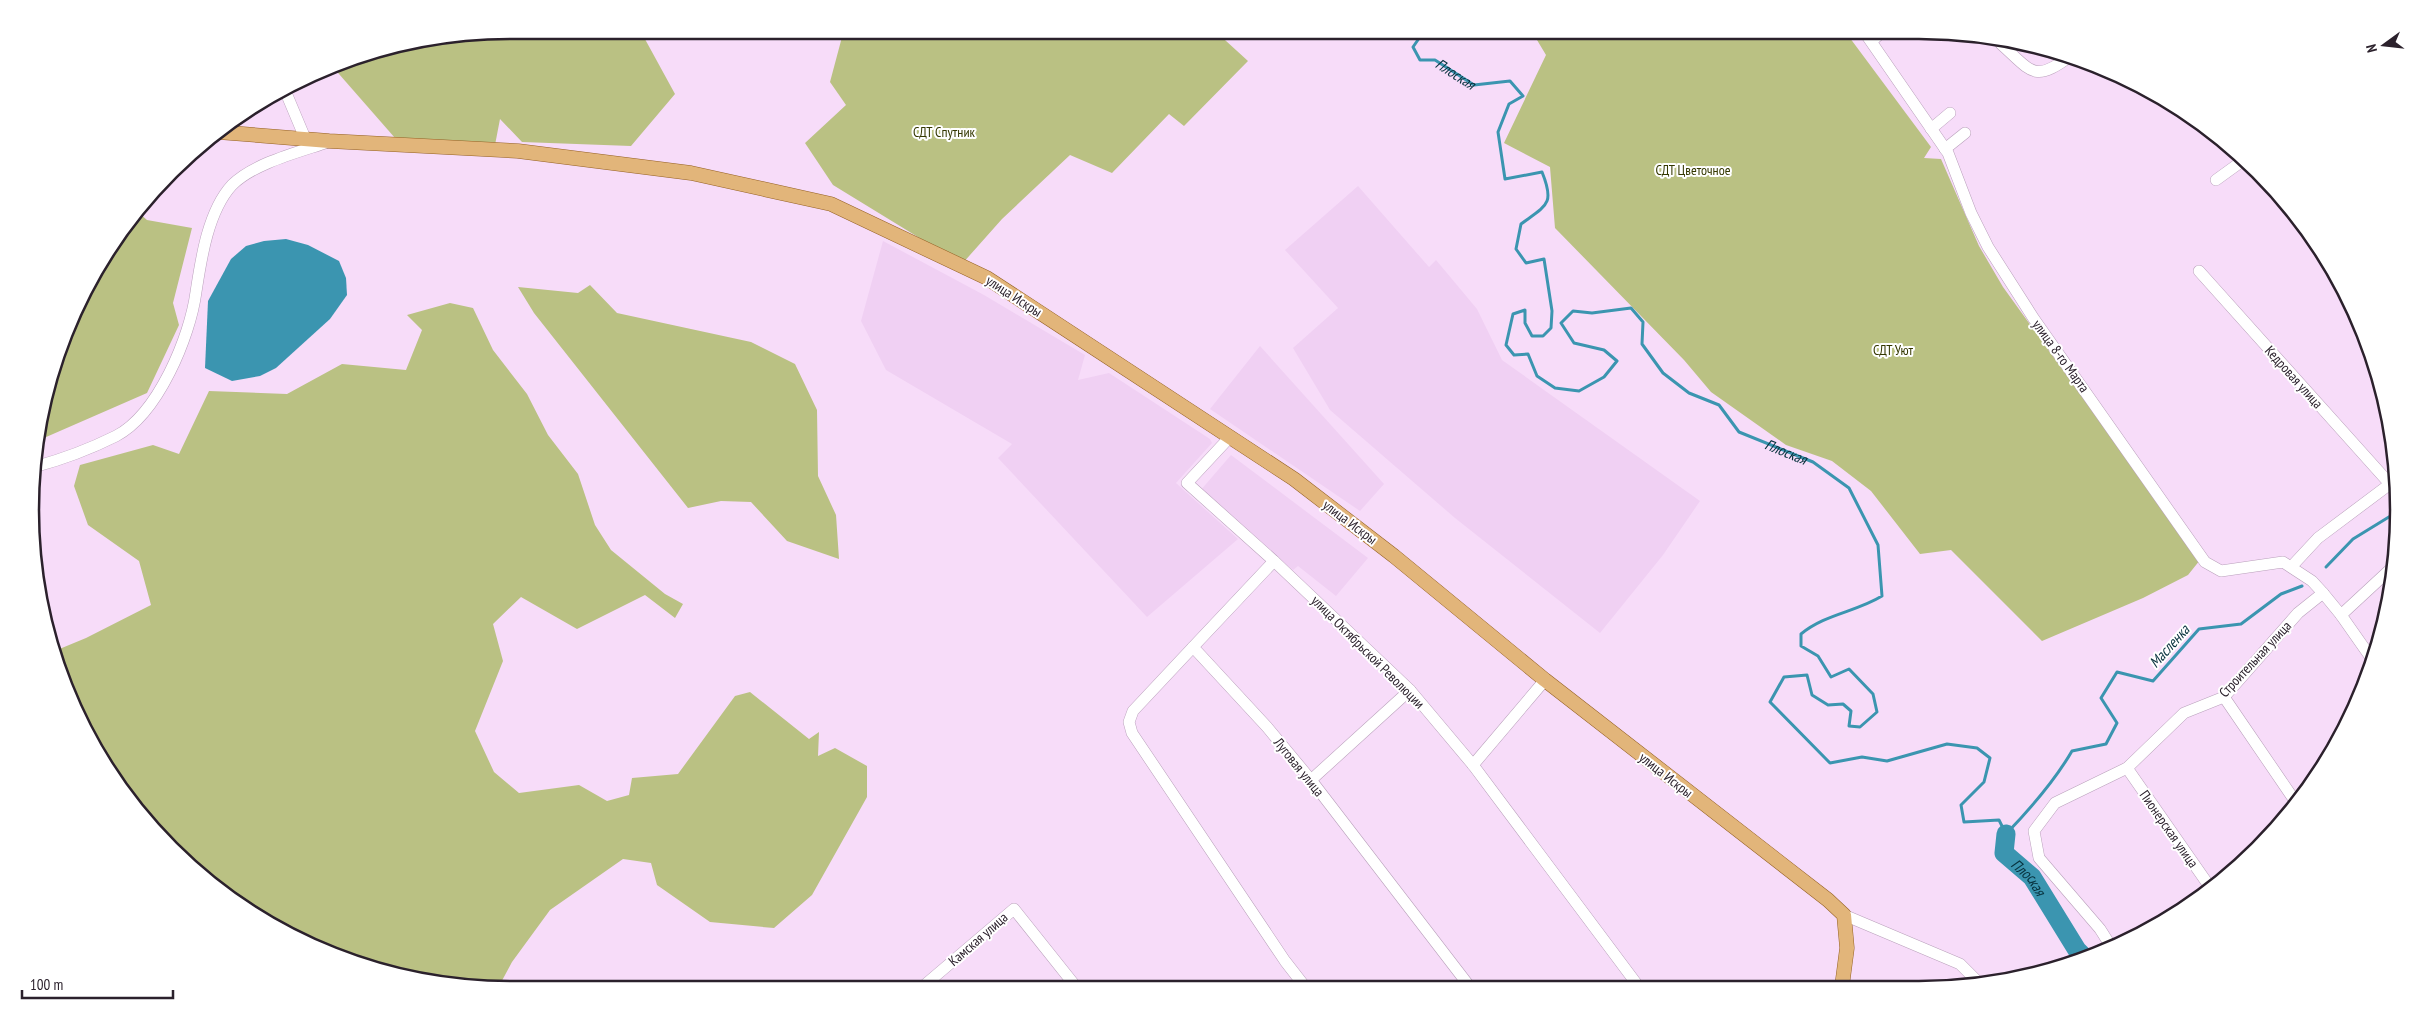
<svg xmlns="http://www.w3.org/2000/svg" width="2429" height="1020" viewBox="0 0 2429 1020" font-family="'PT Sans Narrow',sans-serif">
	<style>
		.built { fill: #f0d0f3 }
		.green { fill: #bac183 }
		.water { fill: #3b95b0 }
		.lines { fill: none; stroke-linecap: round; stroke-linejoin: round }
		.stream { stroke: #3b95b0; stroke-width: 3 }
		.river { stroke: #3b95b0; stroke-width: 19 }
		.minor-casing { stroke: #b9a0bb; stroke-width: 12 }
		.major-casing { stroke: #956125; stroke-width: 15 }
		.minor { stroke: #fff; stroke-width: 11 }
		.major { stroke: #e2b57a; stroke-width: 14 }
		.labels { text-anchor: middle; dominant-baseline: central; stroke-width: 4; stroke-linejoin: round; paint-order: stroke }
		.park-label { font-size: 14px; fill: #343700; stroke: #fff }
		.street-label { font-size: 14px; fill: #2b212c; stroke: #fff }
		.water-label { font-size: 15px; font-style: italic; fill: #07313d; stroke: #fff }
		.rim { fill: none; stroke: #2b212c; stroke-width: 2.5 }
	</style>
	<rect width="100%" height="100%" fill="#f7dcf9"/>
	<g class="built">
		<polygon points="1358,186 1429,267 1436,260 1477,309 1502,360 1700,501 1663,555 1600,633 1455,518 1330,410 1293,348 1338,308 1285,250"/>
		<polygon points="883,241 984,295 1085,355 1078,380 1109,373 1210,439 1212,443 1176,483 1238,539 1147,617 998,458 1012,444 886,370 861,321"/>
		<polygon points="1260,346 1384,484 1360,511 1210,409"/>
		<polygon points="1231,455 1368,558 1336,596 1298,566 1293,570 1200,491"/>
	</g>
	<g class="green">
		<polygon points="510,30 640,30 675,94 631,146 522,142 500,119 495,145 395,138 332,66 355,56"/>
		<polygon points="850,30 1214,30 1248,61 1184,126 1169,114 1112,173 1070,155 1002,219 962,264 833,185 805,143 846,105 830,82 842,37"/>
		<polygon points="1531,30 1844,30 1931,147 1924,158 1941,159 1979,246 2003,287 2200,560 2188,575 2143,598 2042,641 1951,550 1920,554 1871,491 1832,461 1786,445 1711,392 1684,360 1555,228 1550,167 1504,143 1546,55"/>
		<polygon points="140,214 147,220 192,228 173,303 179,325 147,393 37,441 39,417 94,270"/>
		<polygon points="590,285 617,313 751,342 795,364 817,410 818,476 836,515 839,559 787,541 751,502 721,501 688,508 534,313 518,287 578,293"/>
		<polygon points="450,303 473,308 493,350 527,394 548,435 578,474 595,525 611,550 665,594 683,604 675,618 645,595 577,629 521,597 493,624 503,661 475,731 494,772 519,793 579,785 607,801 629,795 632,778 678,774 735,696 750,692 809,739 819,732 818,756 835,748 867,766 867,797 812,895 774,928 710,922 657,885 651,863 623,859 550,910 512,962 498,988 355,964 218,891 149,826 94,750 57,650 86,638 151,605 139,561 88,525 74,486 80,465 153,445 179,454 209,391 287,394 342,364 406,370 422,330 407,315"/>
	</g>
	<polygon class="water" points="286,239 308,245 339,261 346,278 347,295 330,319 276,368 260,376 232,381 205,368 208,301 231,259 246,246 264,241"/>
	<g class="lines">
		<g class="stream">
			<path id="s1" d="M1435 30 1422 34 1413 47 1420 60H1435L1474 85 1510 81 1523 96 1509 104 1498 132 1505 179 1542 172C1555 204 1547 205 1521 224L1516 249 1526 263 1544 259 1552 311 1551 328 1543 336H1532L1525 323V310L1513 314 1506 345 1514 355 1528 354 1537 376 1555 388 1579 391 1604 377 1617 361 1604 350 1574 343 1561 323 1573 311 1592 313 1631 308 1643 322 1642 344 1663 373 1689 393 1719 405 1739 432 1813 462 1849 488 1878 545 1882 596C1856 612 1825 614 1801 634V646L1818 656 1831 677 1849 669 1873 694 1877 712 1860 727 1849 726 1851 711 1843 704 1828 705 1812 695 1807 675 1784 677 1770 702 1830 763 1862 757 1887 761 1947 744 1977 748 1990 758 1984 782 1961 805 1964 822 1999 820 2006 834C2031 808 2054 782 2072 751L2106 744 2117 723 2101 698 2117 672 2153 681 2199 629 2241 624 2281 594 2302 586"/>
			<polyline points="2326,567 2353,539 2397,512"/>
		</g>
		<path class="river" id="s2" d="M2006 834 2004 853 2032 877 2077 950 2085 958"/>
		<defs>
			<g id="minor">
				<polyline points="1863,30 1948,153 1971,213 1988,247 2034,319 2205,562 2221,571 2283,562 2312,581 2323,593"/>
				<polyline points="1872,41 1884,30"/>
				<path d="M2001 44C2033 73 2034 83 2072 55"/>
				<polyline points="284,88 305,138"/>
				<polyline points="1931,129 1950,113"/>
				<polyline points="1945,149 1965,133"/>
				<polyline points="2216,180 2245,159"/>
				<polyline points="2199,271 2390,484"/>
				<polyline points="1229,438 1187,483 1274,561 1410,690 1473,765 1639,987"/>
				<path d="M34 467C60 460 92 448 116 436 158 414 190 337 196 292 201 259 208 211 232 185 254 163 299 152 328 142"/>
				<polyline points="1274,561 1193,647 1267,727 1311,780 1470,987"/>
				<polyline points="2292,566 2318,538 2398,478"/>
				<polyline points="2341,615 2374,662"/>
				<polyline points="1193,647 1133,711 1129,722 1132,733 1285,961 1306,988"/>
				<polyline points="2224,697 2295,801"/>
				<polyline points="1473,765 1545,680"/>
				<polyline points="2127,768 2212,890"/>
				<polyline points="1311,780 1410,690"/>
				<polyline points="1844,915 1960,964 1982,986"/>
				<polyline points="2112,948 2100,929 2039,858 2034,831 2055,803 2127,768 2184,713 2224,697 2298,613 2323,593 2341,615 2395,565"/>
				<polyline points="920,989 1014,909 1077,988"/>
			</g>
			<polyline id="major" points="218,132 329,141 518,151 691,173 831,204 987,278 1294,479 1394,556 1545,680 1828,900 1844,915 1847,948 1842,986"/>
		</defs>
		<use href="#minor" class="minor-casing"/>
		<use href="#major" class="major-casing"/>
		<use href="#minor" class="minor"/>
		<use href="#major" class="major"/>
	</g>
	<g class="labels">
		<g class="park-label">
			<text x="944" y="132">СДТ Спутник</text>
			<text x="1693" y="170">СДТ Цветочное</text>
			<text x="1893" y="350">СДТ Уют</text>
		</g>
		<g class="street-label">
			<text transform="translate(1014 296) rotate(33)">улица Искры</text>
			<text transform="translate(2061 356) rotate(54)">улица 8-го Марта</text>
			<text transform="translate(2294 377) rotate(48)">Кедровая улица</text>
			<text transform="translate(1350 522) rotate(37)">улица Искры</text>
			<text transform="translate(1368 652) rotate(45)">улица Октябрьской Революции</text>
			<text transform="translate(2255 659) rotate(-47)">Строительная улица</text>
			<text transform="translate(1299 767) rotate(51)">Луговая улица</text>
			<text transform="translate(1666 775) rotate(38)">улица Искры</text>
			<text transform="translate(2169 829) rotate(55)">Пионерская улица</text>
			<text transform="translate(978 939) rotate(-41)">Камская улица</text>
		</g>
		<g class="water-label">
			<text stroke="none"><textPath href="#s1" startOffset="84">Плоская</textPath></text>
			<text stroke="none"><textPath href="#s1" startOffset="1102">Плоская</textPath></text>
			<text transform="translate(2169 646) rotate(-48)">Масленка</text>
			<text stroke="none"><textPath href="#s2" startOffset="54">Плоская</textPath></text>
		</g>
	</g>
	<path d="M0 0H2429V1020H0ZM510 39H1919A471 471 0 0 1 2390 510V510A471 471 0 0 1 1919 981H510A471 471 0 0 1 39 510V510A471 471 0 0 1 510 39Z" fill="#fff" fill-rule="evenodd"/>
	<path class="rim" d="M510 39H1919A471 471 0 0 1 2390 510V510A471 471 0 0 1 1919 981H510A471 471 0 0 1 39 510V510A471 471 0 0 1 510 39Z"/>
	<g transform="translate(2384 45) rotate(255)" stroke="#ffffff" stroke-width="4" paint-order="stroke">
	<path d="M0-4L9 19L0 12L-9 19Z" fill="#2b212c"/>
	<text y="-8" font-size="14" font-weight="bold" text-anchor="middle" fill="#2b212c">N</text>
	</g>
	<path d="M22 990v8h151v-8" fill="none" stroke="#2b212c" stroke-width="2.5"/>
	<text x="30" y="990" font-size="15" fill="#2b212c" stroke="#ffffff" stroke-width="4" paint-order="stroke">100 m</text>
</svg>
